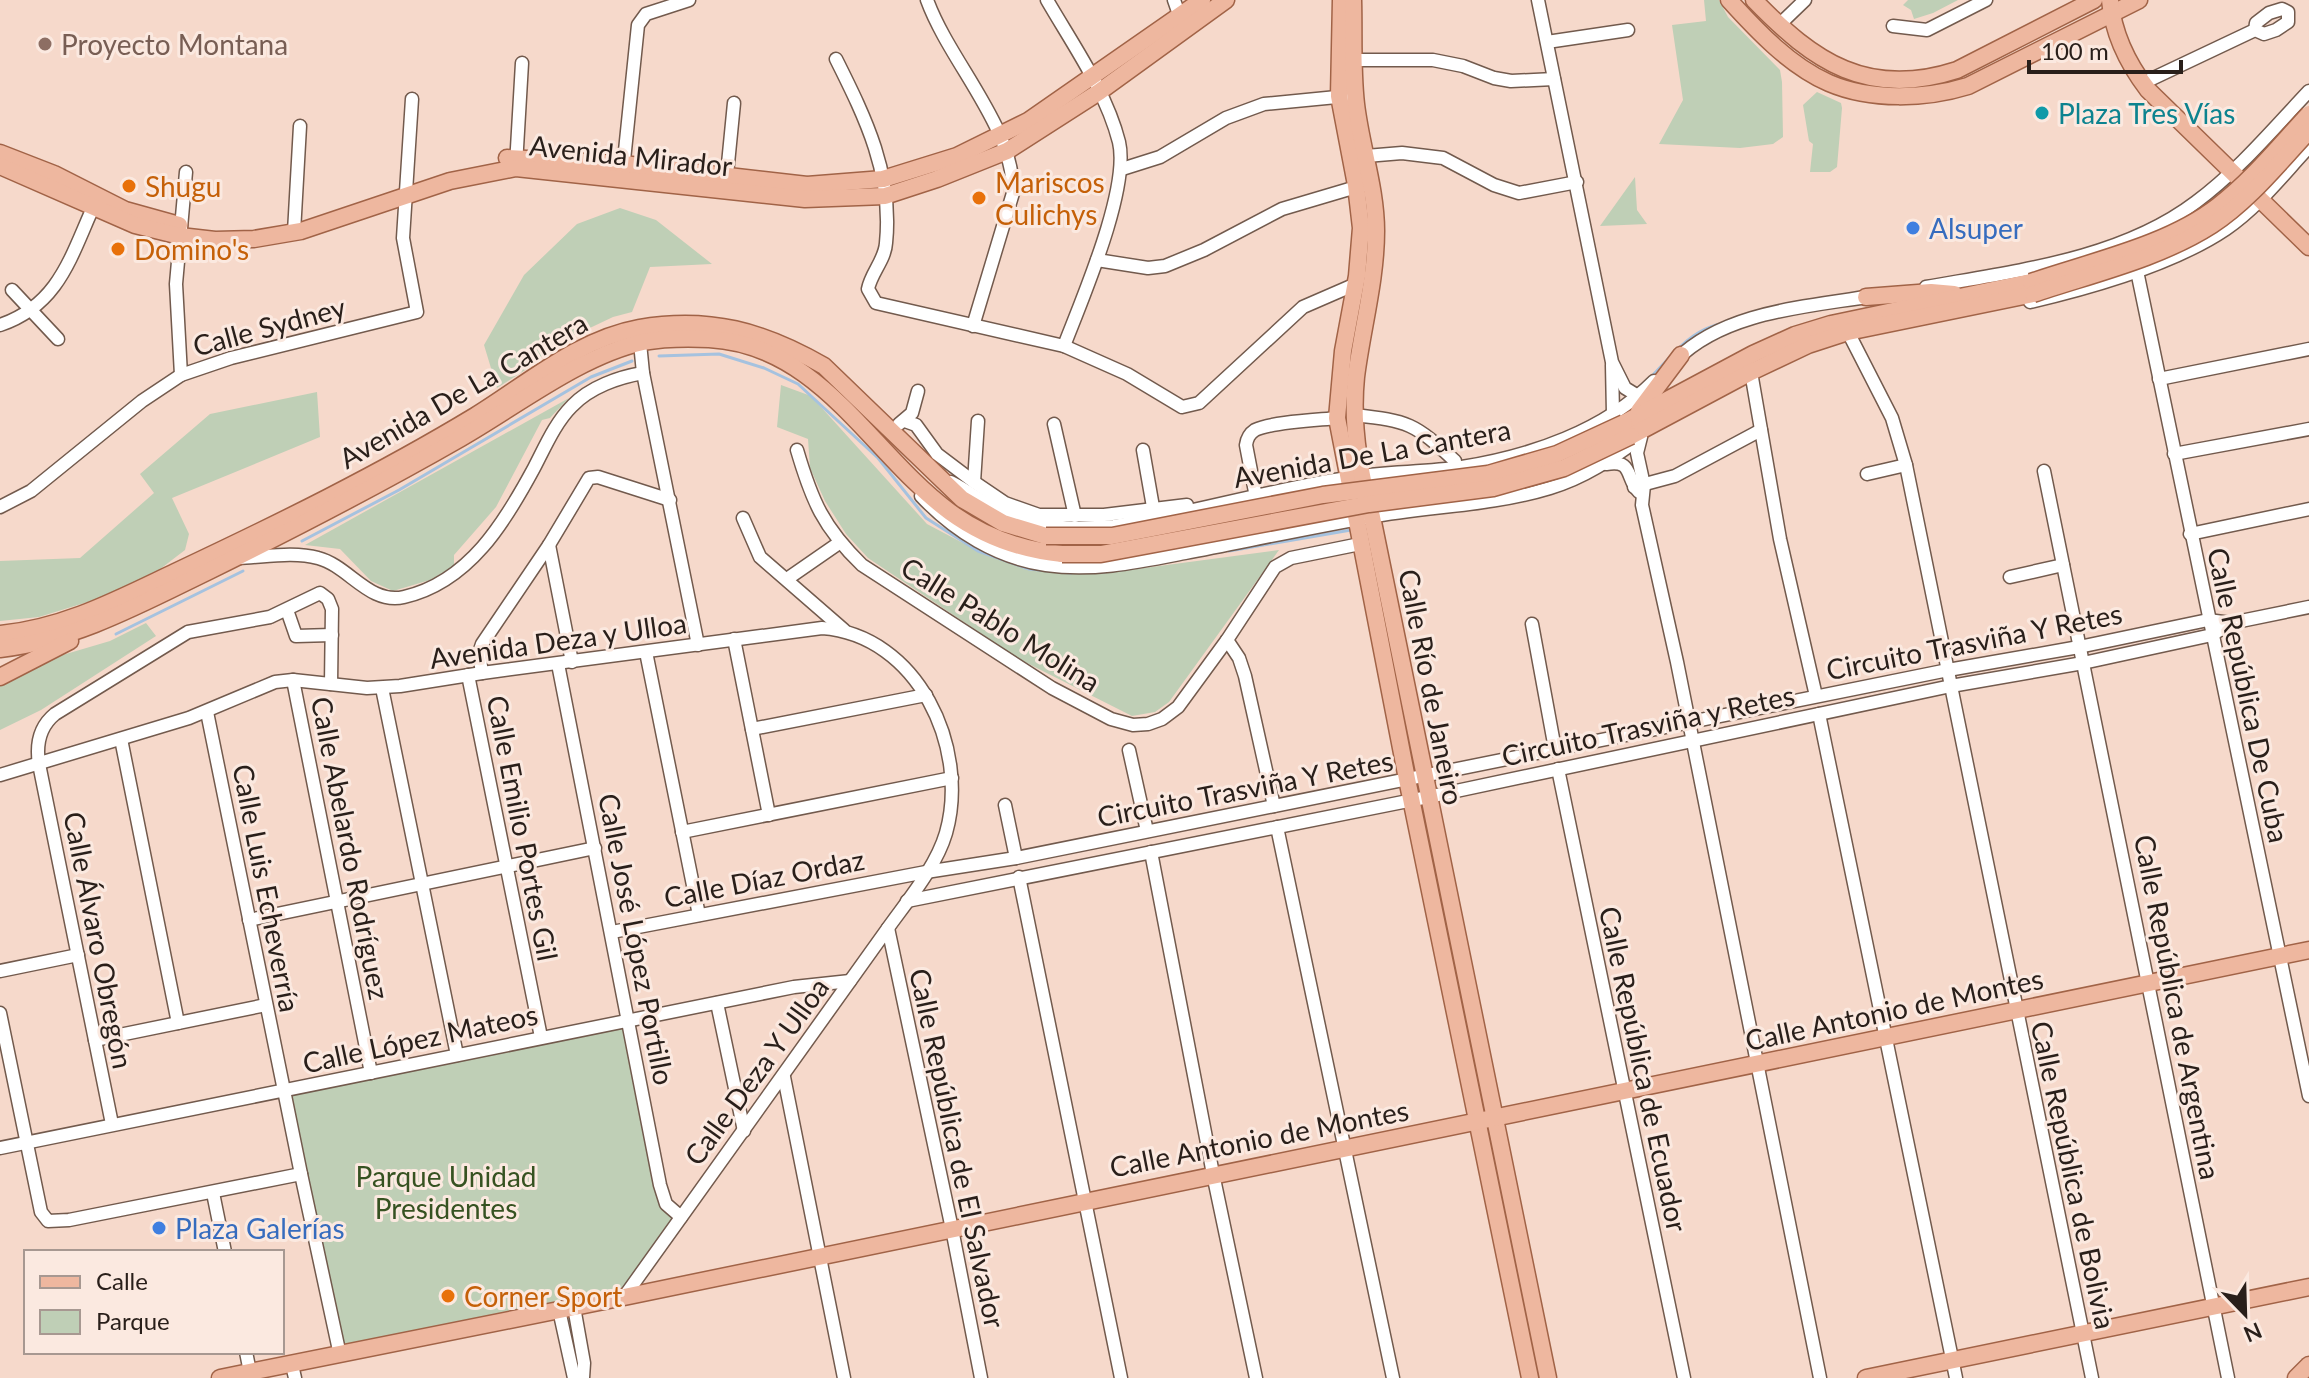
<svg xmlns="http://www.w3.org/2000/svg" width="2309" height="1378" viewBox="0 0 2309 1378" font-family="Lato,sans-serif">
	<style>
		.green { fill: #bfcfb6 }
		.lines { fill: none; stroke-linecap: round; stroke-linejoin: round }
		.stream { stroke: #a5c2df; stroke-width: 3 }
		.minor-casing { stroke: #725a4d; stroke-width: 15 }
		.major-casing { stroke: #a16347; stroke-width: 19 }
		.minor { stroke: #fff; stroke-width: 12 }
		.major { stroke: #eeb79f; stroke-width: 16 }
		.major-bridge-casing { stroke: #a16347; stroke-width: 19; stroke-linecap: butt }
		.major-bridge { stroke: #eeb79f; stroke-width: 16 }
		.education-dot { fill: #8d6e63; stroke: #fbe9e0; stroke-width: 3 }
		.culture-dot { fill: #0f9aa8; stroke: #fbe9e0; stroke-width: 3 }
		.food-dot { fill: #e8710a; stroke: #fbe9e0; stroke-width: 3 }
		.shop-dot { fill: #3f7fe0; stroke: #fbe9e0; stroke-width: 3 }
		.labels { text-anchor: middle; dominant-baseline: central; stroke-width: 6; stroke-linejoin: round; paint-order: stroke }
		.education-label { font-size: 28px; fill: #785e54; stroke: #fbe9e0; text-anchor: start }
		.culture-label { font-size: 28px; fill: #0d838f; stroke: #fbe9e0; text-anchor: start }
		.street-label { font-size: 28px; fill: #291f1a; stroke: #fbe9e0 }
		.food-label { font-size: 28px; fill: #c56008; stroke: #fbe9e0; text-anchor: start }
		.shop-label { font-size: 28px; fill: #366cbe; stroke: #fbe9e0; text-anchor: start }
		.park-label { font-size: 28px; fill: #365221; stroke: #fbe9e0 }
	</style>
	<rect width="100%" height="100%" fill="#f6d9cb"/>
	<g class="green">
		<polygon points="1704,0 1719,0 1728,17 1780,70 1782,82 1783,137 1773,144 1740,148 1659,144 1683,100 1672,25 1706,21"/>
		<polygon points="1908,0 1958,0 1933,13 1914,19 1911,10 1903,5"/>
		<polygon points="1817,92 1841,103 1842,108 1837,167 1830,172 1810,172 1813,144 1809,141 1803,105"/>
		<polygon points="1635,177 1637,210 1647,224 1600,226"/>
		<polygon points="620,208 656,220 712,264 650,267 632,312 613,317 554,345 530,367 497,388 484,345 524,275 577,224"/>
		<polygon points="781,385 811,396 927,524 978,551 1029,569 1058,573 1114,572 1279,550 1169,702 1155,712 1132,716 1019,659 868,558 846,534 825,501 810,468 808,439 777,427"/>
		<polygon points="317,392 320,437 172,498 189,534 185,550 155,573 94,600 39,617 0,621 0,561 80,558 154,493 140,474 210,414"/>
		<polygon points="569,398 550,418 542,420 496,507 454,555 454,566 430,580 393,591 371,581 340,549 305,545"/>
		<polygon points="146,623 156,636 41,710 0,730 0,683 49,659 110,641"/>
		<polygon points="630,1017 669,1209 679,1218 625,1293 342,1352 283,1087"/>
	</g>
	<g class="lines">
		<g class="stream">
			<path d="M1677 350C1689 338 1704 327 1721 324"/>
			<polyline points="659,356 719,354 764,368 798,384 878,458 926,518 978,551 1029,569 1071,573"/>
			<polyline points="1652,376 1669,358"/>
			<polyline points="302,541 399,490 591,377 632,361"/>
			<polyline points="1229,551 1351,530"/>
			<polyline points="1103,572 1127,569"/>
			<polyline points="116,634 243,571"/>
		</g>
		<defs>
			<g id="minor">
				<path d="M927 0C950 63 1014 126 1013 193L973 326"/>
				<path d="M1047 0C1073 45 1106 91 1119 142 1130 189 1082 299 1064 346"/>
				<polyline points="1174,0 1182,23"/>
				<polyline points="1538,0 1612,362 1625,388 1638,396"/>
				<polyline points="1779,25 1805,0"/>
				<polyline points="1893,26 1927,30 1986,0"/>
				<polyline points="1547,42 1628,30"/>
				<path d="M836 59C866 119 893 174 886 243 885 260 871 273 868 289L876 303 1064 346 1127 374 1182 407 1199 403 1303 307 1356 284"/>
				<polyline points="1348,60 1433,60 1463,66 1494,78 1511,81 1554,79"/>
				<polyline points="2143,83 2255,30 2264,34 2276,30 2288,22 2288,12 2282,9 2269,13 2256,23 2255,30"/>
				<polyline points="1366,156 1402,153 1443,158 1494,185 1519,193 1577,182"/>
				<polyline points="516,165 522,63"/>
				<polyline points="1122,169 1160,157 1226,118 1264,104 1347,96"/>
				<polyline points="623,170 638,25 646,14 689,0"/>
				<polyline points="726,184 734,103"/>
				<polyline points="294,232 300,126"/>
				<polyline points="1097,260 1148,268 1165,266 1204,250 1282,209 1363,185"/>
				<polyline points="2137,271 2309,1096"/>
				<path d="M1926 287C2016 271 2121 259 2196 202 2238 171 2273 129 2309 91"/>
				<polyline points="12,290 58,339"/>
				<path d="M2030 302C2090 288 2174 264 2226 229 2258 207 2282 176 2309 147"/>
				<path d="M0 325C62 304 72 251 97 199"/>
				<polyline points="1848,332 1892,418 1906,465 2092,1378"/>
				<polyline points="640,343 643,373 698,645"/>
				<path d="M1676 360C1725 311 1807 307 1872 296"/>
				<polyline points="1612,365 1613,414"/>
				<polyline points="1751,372 1780,539 1816,696"/>
				<polyline points="181,375 176,284 186,172"/>
				<polyline points="2159,379 2309,349"/>
				<path d="M1354 415C1409 421 1414 423 1455 461"/>
				<polyline points="905,421 916,425 937,454 974,482 1005,503 1039,515 1104,515 1187,505"/>
				<polyline points="899,424 912,413 918,391"/>
				<polyline points="1054,424 1075,516"/>
				<polyline points="1641,437 1637,453 1644,485 1642,505 1677,662 1820,1378"/>
				<path d="M797 450C812 501 823 527 862 565L1052 688 1111 719 1133 725 1148 724 1162 719 1178 707 1227 640 1275 567 1291 558 1360 544"/>
				<polyline points="1143,450 1153,507"/>
				<polyline points="2174,454 2309,429"/>
				<path d="M1606 464C1634 459 1625 478 1639 492"/>
				<polyline points="2044,471 2228,1378"/>
				<polyline points="1867,474 1906,465"/>
				<path d="M951 482C967 490 982 502 999 511 1036 529 1073 529 1114 526 1192 513 1269 490 1347 478 1385 471 1424 473 1462 467 1531 456 1604 431 1654 381"/>
				<polyline points="974,482 978,421"/>
				<polyline points="1634,487 1675,476 1761,430"/>
				<path d="M921 496C954 531 997 558 1046 565 1093 572 1139 562 1185 553 1247 541 1308 528 1370 517 1430 506 1491 506 1550 488 1584 478 1612 459 1640 438"/>
				<path d="M1256 497 1246 445C1247 438 1249 434 1255 430 1271 422 1318 420 1337 418"/>
				<polyline points="0,507 31,491 142,401 181,375 231,358 417,312 403,238 412,99"/>
				<polyline points="743,518 760,557 844,630"/>
				<polyline points="2190,534 2309,509"/>
				<polyline points="549,545 572,662"/>
				<path d="M239 558C264 557 294 551 318 558 349 566 369 605 404 597 469 582 505 522 534 468 545 447 555 423 572 406 590 387 619 377 643 373"/>
				<polyline points="2010,577 2063,565"/>
				<polyline points="787,579 839,543"/>
				<polyline points="287,610 296,636 332,635"/>
				<polyline points="1532,624 1555,749"/>
				<polyline points="734,639 769,815"/>
				<polyline points="1227,640 1239,658 1245,676 1274,806"/>
				<polyline points="646,652 699,915"/>
				<polyline points="558,664 660,1185 666,1204 681,1217"/>
				<polyline points="482,673 479,653 482,644 549,545 589,478 598,477 670,500"/>
				<polyline points="468,675 541,1037"/>
				<polyline points="293,680 371,1073"/>
				<polyline points="382,688 457,1055"/>
				<polyline points="207,712 301,1174 340,1355"/>
				<polyline points="1819,714 1956,1378"/>
				<polyline points="752,729 926,695"/>
				<polyline points="121,739 178,1023"/>
				<polyline points="1129,750 1147,831"/>
				<polyline points="1558,769 1684,1378"/>
				<path d="M0 775 189 718 275 682 293 680 367 688 400 686 482 673 822 628C918 635 970 748 946 833 936 867 908 900 888 928L624 1297"/>
				<polyline points="1005,805 1016,858"/>
				<polyline points="1277,827 1393,1378"/>
				<polyline points="682,832 952,778"/>
				<polyline points="1151,852 1213,1174 1256,1378"/>
				<polyline points="1019,877 1121,1378"/>
				<polyline points="907,901 1428,797 1951,686 2083,663 2212,635 2231,623 2309,607"/>
				<polyline points="249,920 595,848"/>
				<polyline points="888,928 952,1229 981,1378"/>
				<polyline points="612,932 926,872 1016,858 1948,670 2079,647 2208,620 2231,623"/>
				<polyline points="0,971 78,955"/>
				<polyline points="717,1003 744,1131"/>
				<polyline points="0,1013 41,1212 48,1221 69,1220 301,1174"/>
				<polyline points="95,1040 266,1005"/>
				<polyline points="784,1077 844,1378"/>
				<path d="M112 1124 39 764C36 745 39 727 55 714L188 632 270 617 320 593 328 599 332 609 331 684"/>
				<polyline points="0,1148 794,987 850,981"/>
				<polyline points="213,1193 225,1252"/>
				<polyline points="574,1307 584,1363 583,1378"/>
				<polyline points="559,1310 574,1378"/>
				<polyline points="246,1352 250,1372"/>
				<polyline points="292,1365 295,1378"/>
			</g>
			<g id="major">
				<polyline points="1341,0 1339,96 1356,185 1361,228 1357,276 1343,351 1337,418 1407,779 1530,1378"/>
				<path d="M1353 0C1354 34 1352 70 1356 104 1361 147 1376 188 1376 231 1376 280 1362 329 1356 377 1351 425 1359 471 1372 517L1548 1378"/>
				<path d="M1729 0C1757 31 1790 66 1829 83 1871 101 1926 99 1968 86L2139 0"/>
				<path d="M1754 0C1814 62 1868 99 1957 70L2094 0"/>
				<path d="M2110 0C2113 33 2128 64 2148 90L2309 247"/>
				<polyline points="0,153 54,174 125,210 179,225"/>
				<polyline points="507,158 623,164 807,185 883,179 957,156 1028,121 1202,0"/>
				<polyline points="0,166 135,225 180,236 215,240 254,239 301,231 450,181 516,168 805,199 885,196 937,179 1007,151 1099,92 1226,0"/>
				<polyline points="1866,297 1931,292 1954,294"/>
				<polyline points="1639,411 1681,355"/>
				<polyline points="1624,423 1753,354 1795,335 1831,324 2031,282"/>
				<polyline points="1631,436 1751,372 1808,345 1848,332 2033,294"/>
				<path d="M0 634C64 628 118 599 175 572 277 524 379 474 475 416 527 384 578 339 639 328 710 316 763 331 824 366L962 499 1003 523 1046 536"/>
				<path d="M0 649C76 640 141 604 209 571 294 529 379 485 461 438 517 406 580 356 643 342 665 338 687 338 709 339 821 345 870 453 950 512 983 536 1021 550 1062 554"/>
				<polyline points="0,677 70,641"/>
				<polyline points="220,1378 624,1297 2309,950"/>
				<polyline points="1866,1378 2309,1287"/>
				<polyline points="2296,1378 2309,1365"/>
			</g>
		</defs>
		<use href="#minor" class="minor-casing"/>
		<use href="#major" class="major-casing"/>
		<use href="#minor" class="minor"/>
		<use href="#major" class="major"/>
		<defs>
			<g id="major-bridge">
				<path d="M2031 282C2092 261 2168 245 2218 206 2252 180 2280 145 2309 114"/>
				<path d="M2033 294C2092 274 2159 259 2212 225 2249 201 2279 163 2309 131"/>
				<polyline points="1046,536 1112,536 1323,495 1488,474 1557,454 1624,423"/>
				<polyline points="1062,554 1101,554 1369,504 1493,488 1564,468 1631,436"/>
			</g>
		</defs>
		<use href="#major-bridge" class="major-bridge-casing"/>
		<use href="#major-bridge" class="major-bridge"/>
	</g>
	<circle class="education-dot" cx="45" cy="44" r="8"/>
	<circle class="culture-dot" cx="2042" cy="113" r="8"/>
	<g class="food-dot">
		<circle cx="129" cy="186" r="8"/>
		<circle cx="979" cy="198" r="8"/>
		<circle cx="118" cy="249" r="8"/>
		<circle cx="448" cy="1296" r="8"/>
	</g>
	<g class="shop-dot">
		<circle cx="1913" cy="228" r="8"/>
		<circle cx="159" cy="1228" r="8"/>
	</g>
	<g class="labels">
		<g class="education-label">
			<text x="61" y="44">Proyecto Montana</text>
		</g>
		<g class="culture-label">
			<text x="2058" y="113">Plaza Tres Vías</text>
		</g>
		<g class="street-label">
			<text transform="translate(631 155) rotate(6)">Avenida Mirador</text>
			<text transform="translate(269 326) rotate(-15)">Calle Sydney</text>
			<text transform="translate(463 390) rotate(-30)">Avenida De La Cantera</text>
			<text transform="translate(1372 453) rotate(-10)">Avenida De La Cantera</text>
			<text transform="translate(1001 624) rotate(32)">Calle Pablo Molina</text>
			<text transform="translate(558 640) rotate(-8)">Avenida Deza y Ulloa</text>
			<text transform="translate(1974 641) rotate(-11)">Circuito Trasviña Y Retes</text>
			<text transform="translate(1432 687) rotate(79)">Calle Río de Janeiro</text>
			<text transform="translate(2249 695) rotate(78)">Calle República De Cuba</text>
			<text transform="translate(1648 725) rotate(-12)">Circuito Trasviña y Retes</text>
			<text transform="translate(1245 788) rotate(-11)">Circuito Trasviña Y Retes</text>
			<text transform="translate(523 828) rotate(79)">Calle Emilio Portes Gil</text>
			<text transform="translate(351 848) rotate(79)">Calle Abelardo Rodríguez</text>
			<text transform="translate(764 878) rotate(-11)">Calle Díaz Ordaz</text>
			<text transform="translate(267 888) rotate(79)">Calle Luis Echeverría</text>
			<text transform="translate(637 939) rotate(79)">Calle José López Portillo</text>
			<text transform="translate(99 940) rotate(79)">Calle Álvaro Obregón</text>
			<text transform="translate(2178 1007) rotate(79)">Calle República de Argentina</text>
			<text transform="translate(1894 1009) rotate(-12)">Calle Antonio de Montes</text>
			<text transform="translate(420 1038) rotate(-12)">Calle López Mateos</text>
			<text transform="translate(1644 1069) rotate(78)">Calle República de Ecuador</text>
			<text transform="translate(756 1071) rotate(-54)">Calle Deza Y Ulloa</text>
			<text transform="translate(1259 1138) rotate(-11)">Calle Antonio de Montes</text>
			<text transform="translate(958 1148) rotate(78)">Calle República de El Salvador</text>
			<text transform="translate(2074 1175) rotate(78)">Calle República de Bolivia</text>
		</g>
		<g class="food-label">
			<text x="995" y="182">Mariscos<tspan x="995" dy="32">Culichys</tspan></text>
			<text x="145" y="186">Shugu</text>
			<text x="134" y="249">Domino's</text>
			<text x="464" y="1296">Corner Sport</text>
		</g>
		<g class="shop-label">
			<text x="1929" y="228">Alsuper</text>
			<text x="175" y="1228">Plaza Galerías</text>
		</g>
		<g class="park-label">
			<text x="446" y="1176">Parque Unidad<tspan x="446" dy="32">Presidentes</tspan></text>
		</g>
	</g>
	<rect x="24" y="1250" width="260" height="104" fill="#fbe9e0" stroke="#a79891" stroke-width="2"/>
	<rect x="40" y="1276" width="40" height="12" fill="#eeb79f" stroke="#a79891" stroke-width="2"/>
	<text x="96" y="1290" font-size="24" fill="#291f1a">Calle</text>
	<rect x="40" y="1310" width="40" height="24" fill="#bfcfb6" stroke="#a79891" stroke-width="2"/>
	<text x="96" y="1330" font-size="24" fill="#291f1a">Parque</text>
	<g transform="translate(2245 1314) rotate(157)" stroke="#fbe9e0" stroke-width="6" paint-order="stroke">
	<path d="M0-6L14 30L0 20L-14 30Z" fill="#291f1a"/>
	<text y="-12" font-size="22" font-weight="bold" text-anchor="middle" fill="#291f1a">N</text>
	</g>
	<path d="M2029 60v12h152v-12" fill="none" stroke="#291f1a" stroke-width="4"/>
	<text x="2041" y="60" font-size="24" fill="#291f1a" stroke="#fbe9e0" stroke-width="6" paint-order="stroke">100 m</text>
</svg>
